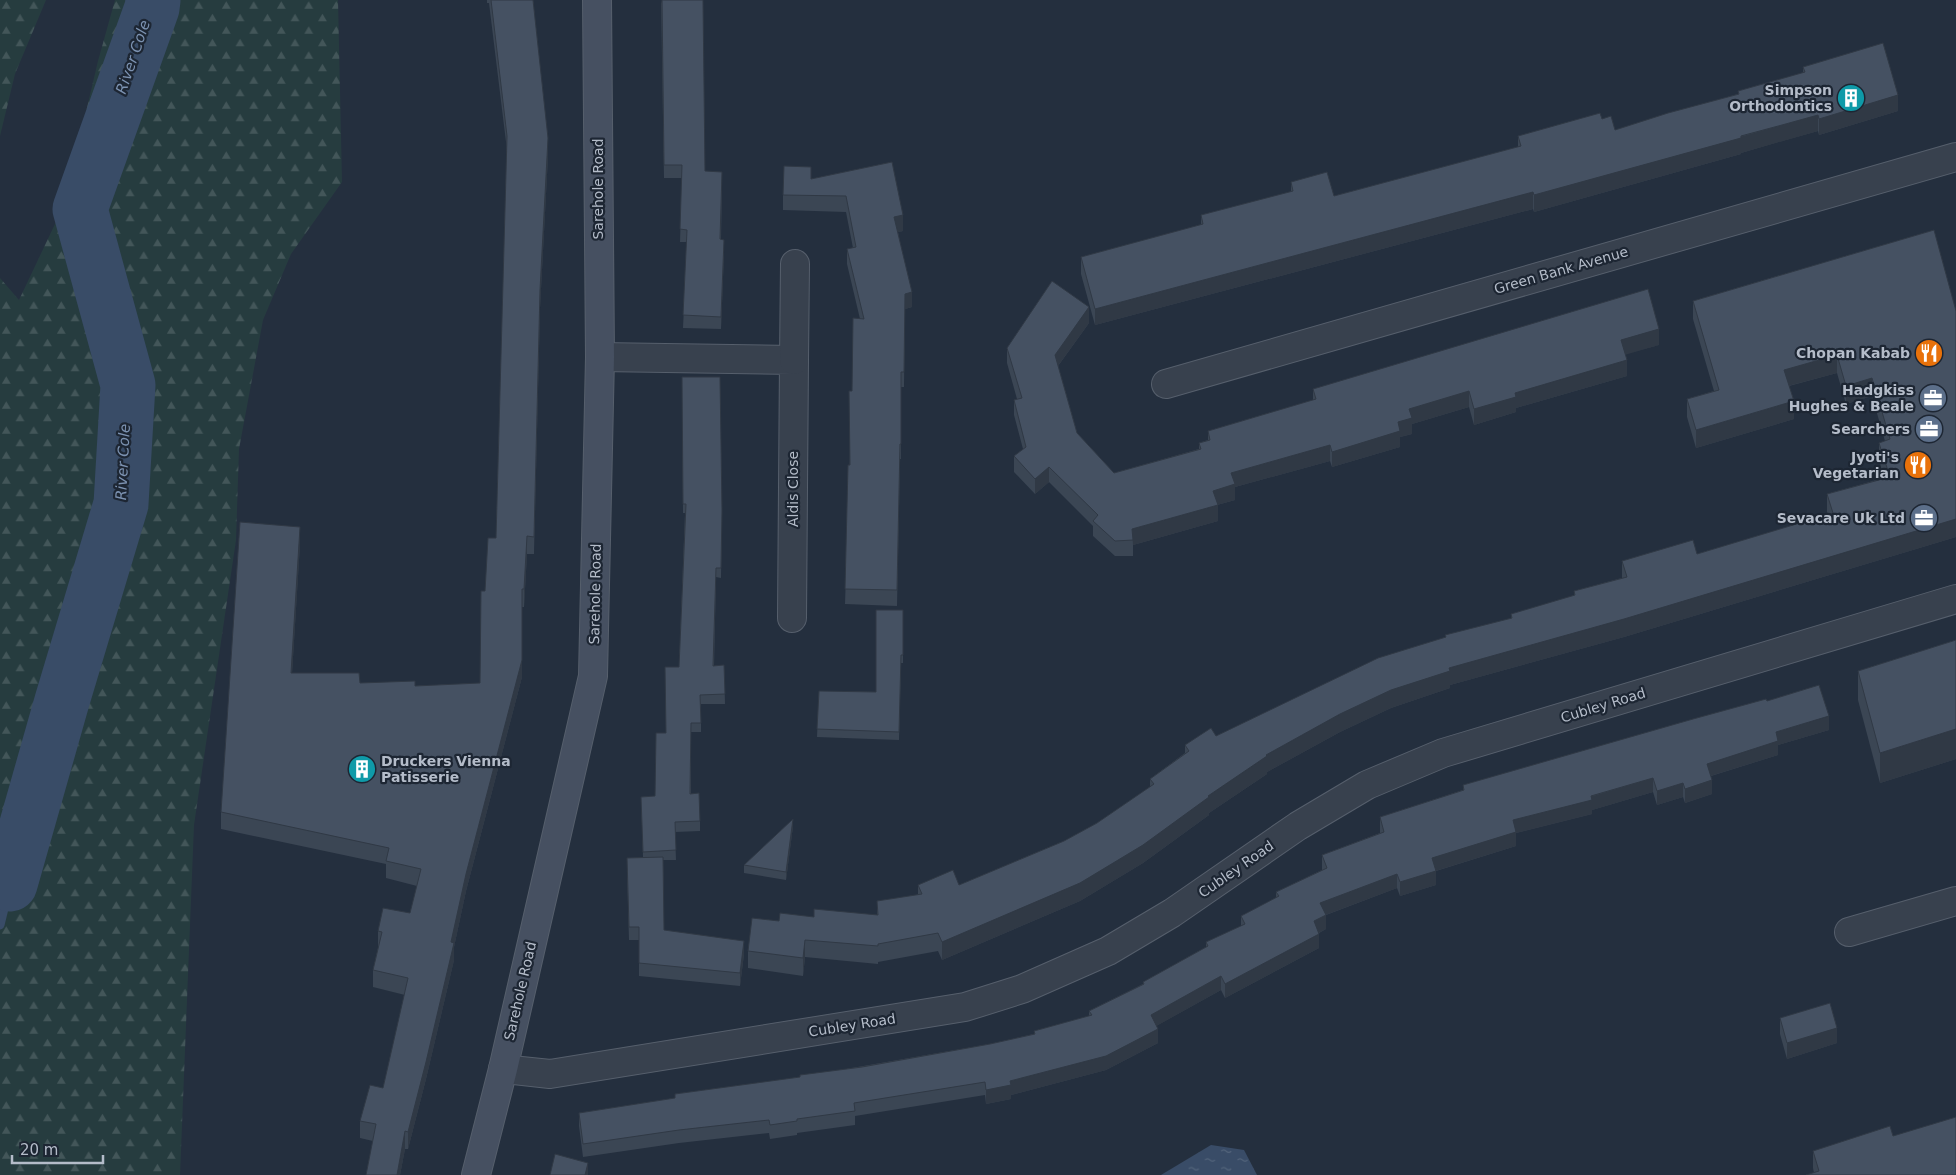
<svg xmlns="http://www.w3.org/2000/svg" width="1956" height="1175" viewBox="0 0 1956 1175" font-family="'DejaVu Sans',sans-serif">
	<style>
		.forest { fill: url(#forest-firs) }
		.water { fill: url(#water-ripples) }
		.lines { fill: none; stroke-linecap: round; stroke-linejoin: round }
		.stream { stroke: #394c67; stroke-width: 9 }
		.river { stroke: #394c67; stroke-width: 55 }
		.street-casing { stroke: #565f6c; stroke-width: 30 }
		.secondary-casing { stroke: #565f6c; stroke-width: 30 }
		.street { stroke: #38414e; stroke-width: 28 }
		.secondary { stroke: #465061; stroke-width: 28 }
		.wall { fill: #3b4654 }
		.shaded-wall { fill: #303945 }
		.building { fill: #455162; stroke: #303945 }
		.labels { text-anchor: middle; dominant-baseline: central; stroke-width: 4.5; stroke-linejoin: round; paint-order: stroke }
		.poi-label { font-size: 14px; font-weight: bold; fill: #b4bcc9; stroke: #1d2633; text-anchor: end }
		.street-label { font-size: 14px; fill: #b4bcc9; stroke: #1d2633 }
		.water-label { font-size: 15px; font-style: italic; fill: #7c92b1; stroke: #1d2633 }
	</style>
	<defs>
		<pattern id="forest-firs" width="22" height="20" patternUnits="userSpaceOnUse" patternTransform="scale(1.25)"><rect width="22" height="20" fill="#263c3f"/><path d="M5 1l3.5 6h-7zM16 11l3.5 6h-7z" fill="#435659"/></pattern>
		<pattern id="water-ripples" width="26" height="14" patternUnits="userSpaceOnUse" patternTransform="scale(1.25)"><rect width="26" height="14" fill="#394c67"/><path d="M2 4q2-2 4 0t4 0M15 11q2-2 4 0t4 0" fill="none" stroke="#53647b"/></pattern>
	</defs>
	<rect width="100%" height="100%" fill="#242f3e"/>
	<g class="forest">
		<polygon points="0,0 46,0 15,74 0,136"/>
		<polygon points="115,0 338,0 342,182 291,254 263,320 239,449 236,540 194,825 180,1175 0,1175 0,278 19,300 64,205 98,61"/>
	</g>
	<polygon class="water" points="1211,1145 1244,1150 1257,1175 1161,1175"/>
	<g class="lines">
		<polyline class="stream" points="0,925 10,884"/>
		<polyline class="river" points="10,884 62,701 121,504 128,385 80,209 152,8 153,0"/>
		<defs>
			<g id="street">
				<polyline points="600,357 794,360 792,618"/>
				<polyline points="794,360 795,264"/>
				<polyline points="1166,384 1956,157"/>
				<polyline points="1849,932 1956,901"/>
				<polyline points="503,1069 550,1074 965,1007 1022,989 1108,951 1172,913 1298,826 1367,785 1443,753 1956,599"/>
			</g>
			<polyline id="secondary" points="476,1175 503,1069 593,676 600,357 597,0"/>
		</defs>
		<use href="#street" class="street-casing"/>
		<use href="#secondary" class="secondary-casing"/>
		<use href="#street" class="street"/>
		<use href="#secondary" class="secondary"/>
	</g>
	<g class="wall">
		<polygon points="487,0 533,0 548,156 540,308 534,554 527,554 524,607 522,607 522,677 466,891 454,947 454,960 426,1079 408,1149 405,1149 400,1175 366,1175 373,1141 360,1138 360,1121 383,1088 405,995 373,987 373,970 378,948 378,931 410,913 417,886 386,878 386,864 221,829 221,812 300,544 292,673 360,683 415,686 480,683 485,591 496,538 507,150 489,3 487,3"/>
		<polygon points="661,0 705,171 722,184 721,239 724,252 721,329 683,328 687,242 680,242 682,178 664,178"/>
		<polygon points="1803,67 1898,111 1819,135 1818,131 1782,141 1741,153 1741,154 1534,212 1533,209 1095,325 1081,274 1081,257 1201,225 1201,215 1291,192 1291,182 1334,196 1518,147 1518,136 1602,119 1615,130 1738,94 1738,91 1803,73"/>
		<polygon points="892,162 903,231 898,232 912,307 905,309 904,387 901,387 901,459 900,459 897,606 845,604 852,391 860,319 847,264 847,249 853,248 846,212 783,210 783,195 811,179"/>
		<polygon points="1934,230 1956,537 1624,637 1450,685 1450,688 1391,708 1340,732 1267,772 1267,774 1209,813 1209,815 1143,863 1080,901 942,960 938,951 878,962 878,964 805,957 803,976 748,968 748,951 779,921 814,917 877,915 877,901 918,895 918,885 959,885 1064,841 1097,823 1150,787 1150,779 1185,753 1185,745 1216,736 1511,618 1511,614 1574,596 1574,591 1622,578 1622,561 1697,554 1828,515 1827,512 1827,494 1884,478 1879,460 1879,443 1885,441 1872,396 1846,404 1837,373 1789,386 1794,419 1696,448 1687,417 1687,399 1714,391 1693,319 1693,301"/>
		<polygon points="1089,323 1058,366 1077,433 1114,473 1199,449 1199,443 1208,440 1208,431 1313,400 1313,389 1659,345 1625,354 1627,376 1516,408 1516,412 1474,425 1469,407 1412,424 1412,434 1400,437 1400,447 1332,467 1330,461 1235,487 1235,500 1217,505 1218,521 1133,545 1133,556 1115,556 1093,536 1093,526 1049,482 1035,494 1014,472 1014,456 1023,449 1014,415 1014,400 1017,399 1007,363 1007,348"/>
		<polygon points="682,377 722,510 721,578 716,577 714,666 724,665 725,704 701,704 701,732 691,732 691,794 700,821 700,831 675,832 676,860 663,860 664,930 744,954 740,986 639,976 639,940 629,940 627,871 643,857 641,797 655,796 679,667 685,513 683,513"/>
		<polygon points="903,610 903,663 901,663 899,740 817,737 819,691 876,692"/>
		<polygon points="1956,640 1956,759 1880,783 1858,700 1858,671"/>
		<polygon points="1767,701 1829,730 1778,745 1778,755 1711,776 1712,794 1685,803 1683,797 1657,805 1653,792 1592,810 1592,814 1516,833 1516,846 1436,871 1436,885 1400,896 1397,888 1326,915 1326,929 1319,933 1319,948 1225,998 1221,990 1156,1026 1158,1043 1106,1070 1011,1095 1011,1099 986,1104 985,1095 855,1116 855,1125 797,1133 797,1135 770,1139 769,1133 679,1143 583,1157 579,1126 579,1113 675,1098 675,1094 800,1077 990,1044 1034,1034 1034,1031 1089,1016 1089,1011 1143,984 1143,982 1206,947 1206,942 1241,926 1241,916 1276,898 1276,892 1322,870 1322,855 1380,833 1380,817 1463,790 1463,785"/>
		<polygon points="793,826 786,880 744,873 744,865"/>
		<polygon points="1780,1018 1837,1043 1787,1059 1780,1034"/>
		<polygon points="1893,1136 1956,1175 1814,1173 1813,1168 1813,1151"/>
	</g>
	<g class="shaded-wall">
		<polygon points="1898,95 1898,111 1819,135 1819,119"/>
		<polygon points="1818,115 1818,131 1741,153 1741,154 1534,212 1534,195"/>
		<polygon points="548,138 548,156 540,308 534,554 540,290"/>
		<polygon points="1533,192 1533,209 1095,325 1095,309"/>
		<polygon points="903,215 903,231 894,233 894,217"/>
		<polygon points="724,240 724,252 721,329 721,317"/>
		<polygon points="912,292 912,307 905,309 904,387 905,294"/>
		<polygon points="1089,307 1089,323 1055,370 1055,355"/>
		<polygon points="1659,329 1659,345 1621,356 1621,340"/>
		<polygon points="1837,355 1837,373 1784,387 1784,370"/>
		<polygon points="1627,360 1627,376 1516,408 1516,412 1474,425 1474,409 1515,393"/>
		<polygon points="1872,378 1872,396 1846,404 1846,386"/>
		<polygon points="1469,391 1469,407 1412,424 1412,434 1400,437 1400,447 1332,467 1332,452 1409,409"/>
		<polygon points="1794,401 1794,419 1696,448 1696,430"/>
		<polygon points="1330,445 1330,461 1235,487 1235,500 1213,506 1213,491 1231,473"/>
		<polygon points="1049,467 1049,482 1035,494 1035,479"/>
		<polygon points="1218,505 1218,521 1133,545 1132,529"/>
		<polygon points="1956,519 1956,537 1624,637 1450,685 1450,688 1391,708 1340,732 1267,772 1267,774 1209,813 1209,815 1143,863 1080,901 942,960 942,942 1208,796 1266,755 1340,714 1391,690 1449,668"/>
		<polygon points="300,527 300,544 291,691 291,673"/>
		<polygon points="527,536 527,554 524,607 524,589"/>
		<polygon points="522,660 522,677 466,891 454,947 454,960 426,1079 408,1149 408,1132 466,874"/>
		<polygon points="1829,716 1829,730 1778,745 1778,755 1707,777 1707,764 1776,732"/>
		<polygon points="1956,729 1956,759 1880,783 1880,753"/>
		<polygon points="1653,778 1653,792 1592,810 1592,814 1516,833 1516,846 1432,872 1432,858 1513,820"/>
		<polygon points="1712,780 1712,794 1685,803 1685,789"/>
		<polygon points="1683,783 1683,797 1657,805 1657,791"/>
		<polygon points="793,819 793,826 786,880 786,872"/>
		<polygon points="1436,871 1436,885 1400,896 1400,882"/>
		<polygon points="1397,874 1397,888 1320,917 1320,903"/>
		<polygon points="1326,915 1326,929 1314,935 1314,921"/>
		<polygon points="1319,934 1319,948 1225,998 1225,984"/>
		<polygon points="805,940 805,957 803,976 803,958"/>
		<polygon points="744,941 744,954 740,986 740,973"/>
		<polygon points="1221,976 1221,990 1151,1029 1151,1015"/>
		<polygon points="1837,1028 1837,1043 1787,1059 1787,1043"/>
		<polygon points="1158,1029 1158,1043 1106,1070 1011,1095 1011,1099 986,1104 986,1090"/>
		<polygon points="405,1131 405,1149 400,1175 397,1175"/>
		<polygon points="588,1163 588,1175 585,1175"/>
	</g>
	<g class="building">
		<polygon points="491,0 533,0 548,138 540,290 534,537 527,536 524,589 522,589 522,660 466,874 451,942 454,943 426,1062 408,1132 405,1131 397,1175 366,1175 376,1124 360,1121 370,1085 383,1088 408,978 373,970 382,932 378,931 383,908 410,913 421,869 386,861 389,848 221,812 240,522 300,527 291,673 359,673 360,683 415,681 415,686 480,683 481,591 485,591 488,538 496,538 507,136"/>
		<polygon points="662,0 703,0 705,171 722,172 720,239 724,240 721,317 683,315 687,230 680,229 682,165 664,165"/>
		<polygon points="1883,43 1898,95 1819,119 1818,115 1782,125 1741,136 1741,138 1534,195 1533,192 1095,309 1081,257 1203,224 1201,215 1293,191 1291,182 1327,172 1334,196 1521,146 1518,136 1600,113 1602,119 1611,116 1615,130 1668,113 1739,94 1738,91 1805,72 1803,67"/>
		<polygon points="892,162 903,215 894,217 912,292 905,294 904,372 901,372 901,444 900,444 897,590 845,589 848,465 850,465 849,391 852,391 853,318 864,319 847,249 856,247 846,196 783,195 784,166 811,167 811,179"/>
		<polygon points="1934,230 1956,311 1956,519 1624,619 1449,668 1450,671 1391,690 1340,714 1266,755 1267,756 1208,796 1209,797 1143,845 1080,883 942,942 938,933 878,944 878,946 805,940 803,958 748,951 752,918 779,921 780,913 814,917 814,909 878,915 877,901 922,894 918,885 953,870 959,885 1064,841 1097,823 1154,784 1150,779 1189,751 1185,745 1211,728 1216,736 1378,658 1446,637 1445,635 1512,618 1511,614 1575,595 1574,591 1627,577 1622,561 1693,540 1697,554 1833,513 1827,494 1890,477 1879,443 1890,439 1872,378 1846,386 1837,355 1784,370 1794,401 1696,430 1687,399 1719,390 1693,301"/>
		<polygon points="1052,281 1089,307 1055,355 1077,433 1114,473 1201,449 1199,443 1210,440 1208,431 1316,399 1313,389 1648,289 1659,329 1621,340 1627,360 1515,393 1516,397 1474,409 1469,391 1409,409 1412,418 1398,422 1400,431 1332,452 1330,445 1231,473 1235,484 1213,491 1218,505 1132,529 1133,540 1115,541 1093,521 1098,515 1049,467 1035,479 1014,456 1026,447 1014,400 1022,398 1007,348"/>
		<polygon points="682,377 720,377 722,510 721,568 716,568 713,666 724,665 725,694 700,695 701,723 691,723 690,794 699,793 700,821 675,822 676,850 643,852 641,797 655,796 656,733 666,733 665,667 679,667 686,504 683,504"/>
		<polygon points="876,610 903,610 903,655 901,655 899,732 817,729 819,691 876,692"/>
		<polygon points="1956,640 1956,729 1880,753 1858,671"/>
		<polygon points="1819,685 1829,716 1776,732 1778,741 1707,764 1712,780 1685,789 1683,783 1657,791 1653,778 1591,796 1592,800 1513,820 1516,832 1432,858 1436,871 1400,882 1397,874 1320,903 1326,915 1314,921 1319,934 1225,984 1221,976 1151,1015 1158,1029 1106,1056 1010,1081 1011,1085 986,1090 985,1082 854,1103 855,1111 797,1119 797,1121 770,1125 769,1120 679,1130 583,1144 579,1113 675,1098 675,1094 800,1077 800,1075 862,1067 990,1044 1035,1034 1034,1031 1092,1015 1089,1011 1144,984 1143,982 1208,946 1206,942 1245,924 1241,916 1279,896 1276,892 1327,868 1322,855 1384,832 1380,817 1464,790 1463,785 1693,719 1766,699 1767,701"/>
		<polygon points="793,819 786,872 744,865"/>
		<polygon points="663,857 664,930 744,941 740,973 639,963 639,927 629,927 627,858"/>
		<polygon points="1830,1003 1837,1028 1787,1043 1780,1018"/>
		<polygon points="1956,1117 1956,1175 1806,1175 1819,1171 1813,1151 1890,1126 1893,1136"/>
		<polygon points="555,1154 588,1163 585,1175 550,1175"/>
	</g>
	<defs>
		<symbol id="building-disc" viewBox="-11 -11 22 22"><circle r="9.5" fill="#0f9aa8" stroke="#1d2633"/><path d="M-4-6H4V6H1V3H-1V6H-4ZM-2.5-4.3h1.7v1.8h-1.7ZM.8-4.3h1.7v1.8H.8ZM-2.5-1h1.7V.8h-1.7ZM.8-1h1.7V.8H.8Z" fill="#fff"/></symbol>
		<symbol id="restaurant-disc" viewBox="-11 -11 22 22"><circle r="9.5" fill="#e8710a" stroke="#1d2633"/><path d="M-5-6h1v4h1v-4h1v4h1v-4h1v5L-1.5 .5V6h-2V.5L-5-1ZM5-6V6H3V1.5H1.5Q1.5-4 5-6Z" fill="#fff"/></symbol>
		<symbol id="office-disc" viewBox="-11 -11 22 22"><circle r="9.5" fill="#5c6f8a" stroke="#1d2633"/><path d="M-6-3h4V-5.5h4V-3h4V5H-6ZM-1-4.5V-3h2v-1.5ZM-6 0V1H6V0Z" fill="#fff"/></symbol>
	</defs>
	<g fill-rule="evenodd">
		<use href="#building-disc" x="1835" y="82" width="32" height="32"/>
		<use href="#restaurant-disc" x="1913" y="337" width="32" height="32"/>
		<use href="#office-disc" x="1917" y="382" width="32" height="32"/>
		<use href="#office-disc" x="1913" y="413" width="32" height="32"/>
		<use href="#restaurant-disc" x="1902" y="449" width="32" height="32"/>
		<use href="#office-disc" x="1908" y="502" width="32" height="32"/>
		<use href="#building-disc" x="346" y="753" width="32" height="32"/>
	</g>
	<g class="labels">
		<g class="poi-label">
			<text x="1832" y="90">Simpson<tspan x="1832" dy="16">Orthodontics</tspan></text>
			<text x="1910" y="353">Chopan Kabab</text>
			<text x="1914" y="390">Hadgkiss<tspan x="1914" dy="16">Hughes &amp; Beale</tspan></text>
			<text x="1910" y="429">Searchers</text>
			<text x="1899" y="457">Jyoti's<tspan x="1899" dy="16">Vegetarian</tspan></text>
			<text x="1905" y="518">Sevacare Uk Ltd</text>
			<text x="381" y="761" text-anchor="start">Druckers Vienna<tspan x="381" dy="16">Patisserie</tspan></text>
		</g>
		<g class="street-label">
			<text transform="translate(598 189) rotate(-90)">Sarehole Road</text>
			<text transform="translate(1561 270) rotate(-16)">Green Bank Avenue</text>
			<text transform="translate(793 489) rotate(-90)">Aldis Close</text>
			<text transform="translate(595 594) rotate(-89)">Sarehole Road</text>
			<text transform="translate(1603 705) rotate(-17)">Cubley Road</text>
			<text transform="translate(1236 869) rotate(-35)">Cubley Road</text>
			<text transform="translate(520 991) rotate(-77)">Sarehole Road</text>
			<text transform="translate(852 1025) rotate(-9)">Cubley Road</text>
		</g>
		<g class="water-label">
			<text transform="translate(133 57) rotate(-71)">River Cole</text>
			<text transform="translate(123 462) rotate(-87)">River Cole</text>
		</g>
	</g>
	<path d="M12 1155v8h91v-8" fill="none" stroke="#b4bcc9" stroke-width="2.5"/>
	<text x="20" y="1155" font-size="15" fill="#b4bcc9" stroke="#1d2633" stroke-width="4" paint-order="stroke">20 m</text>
</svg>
